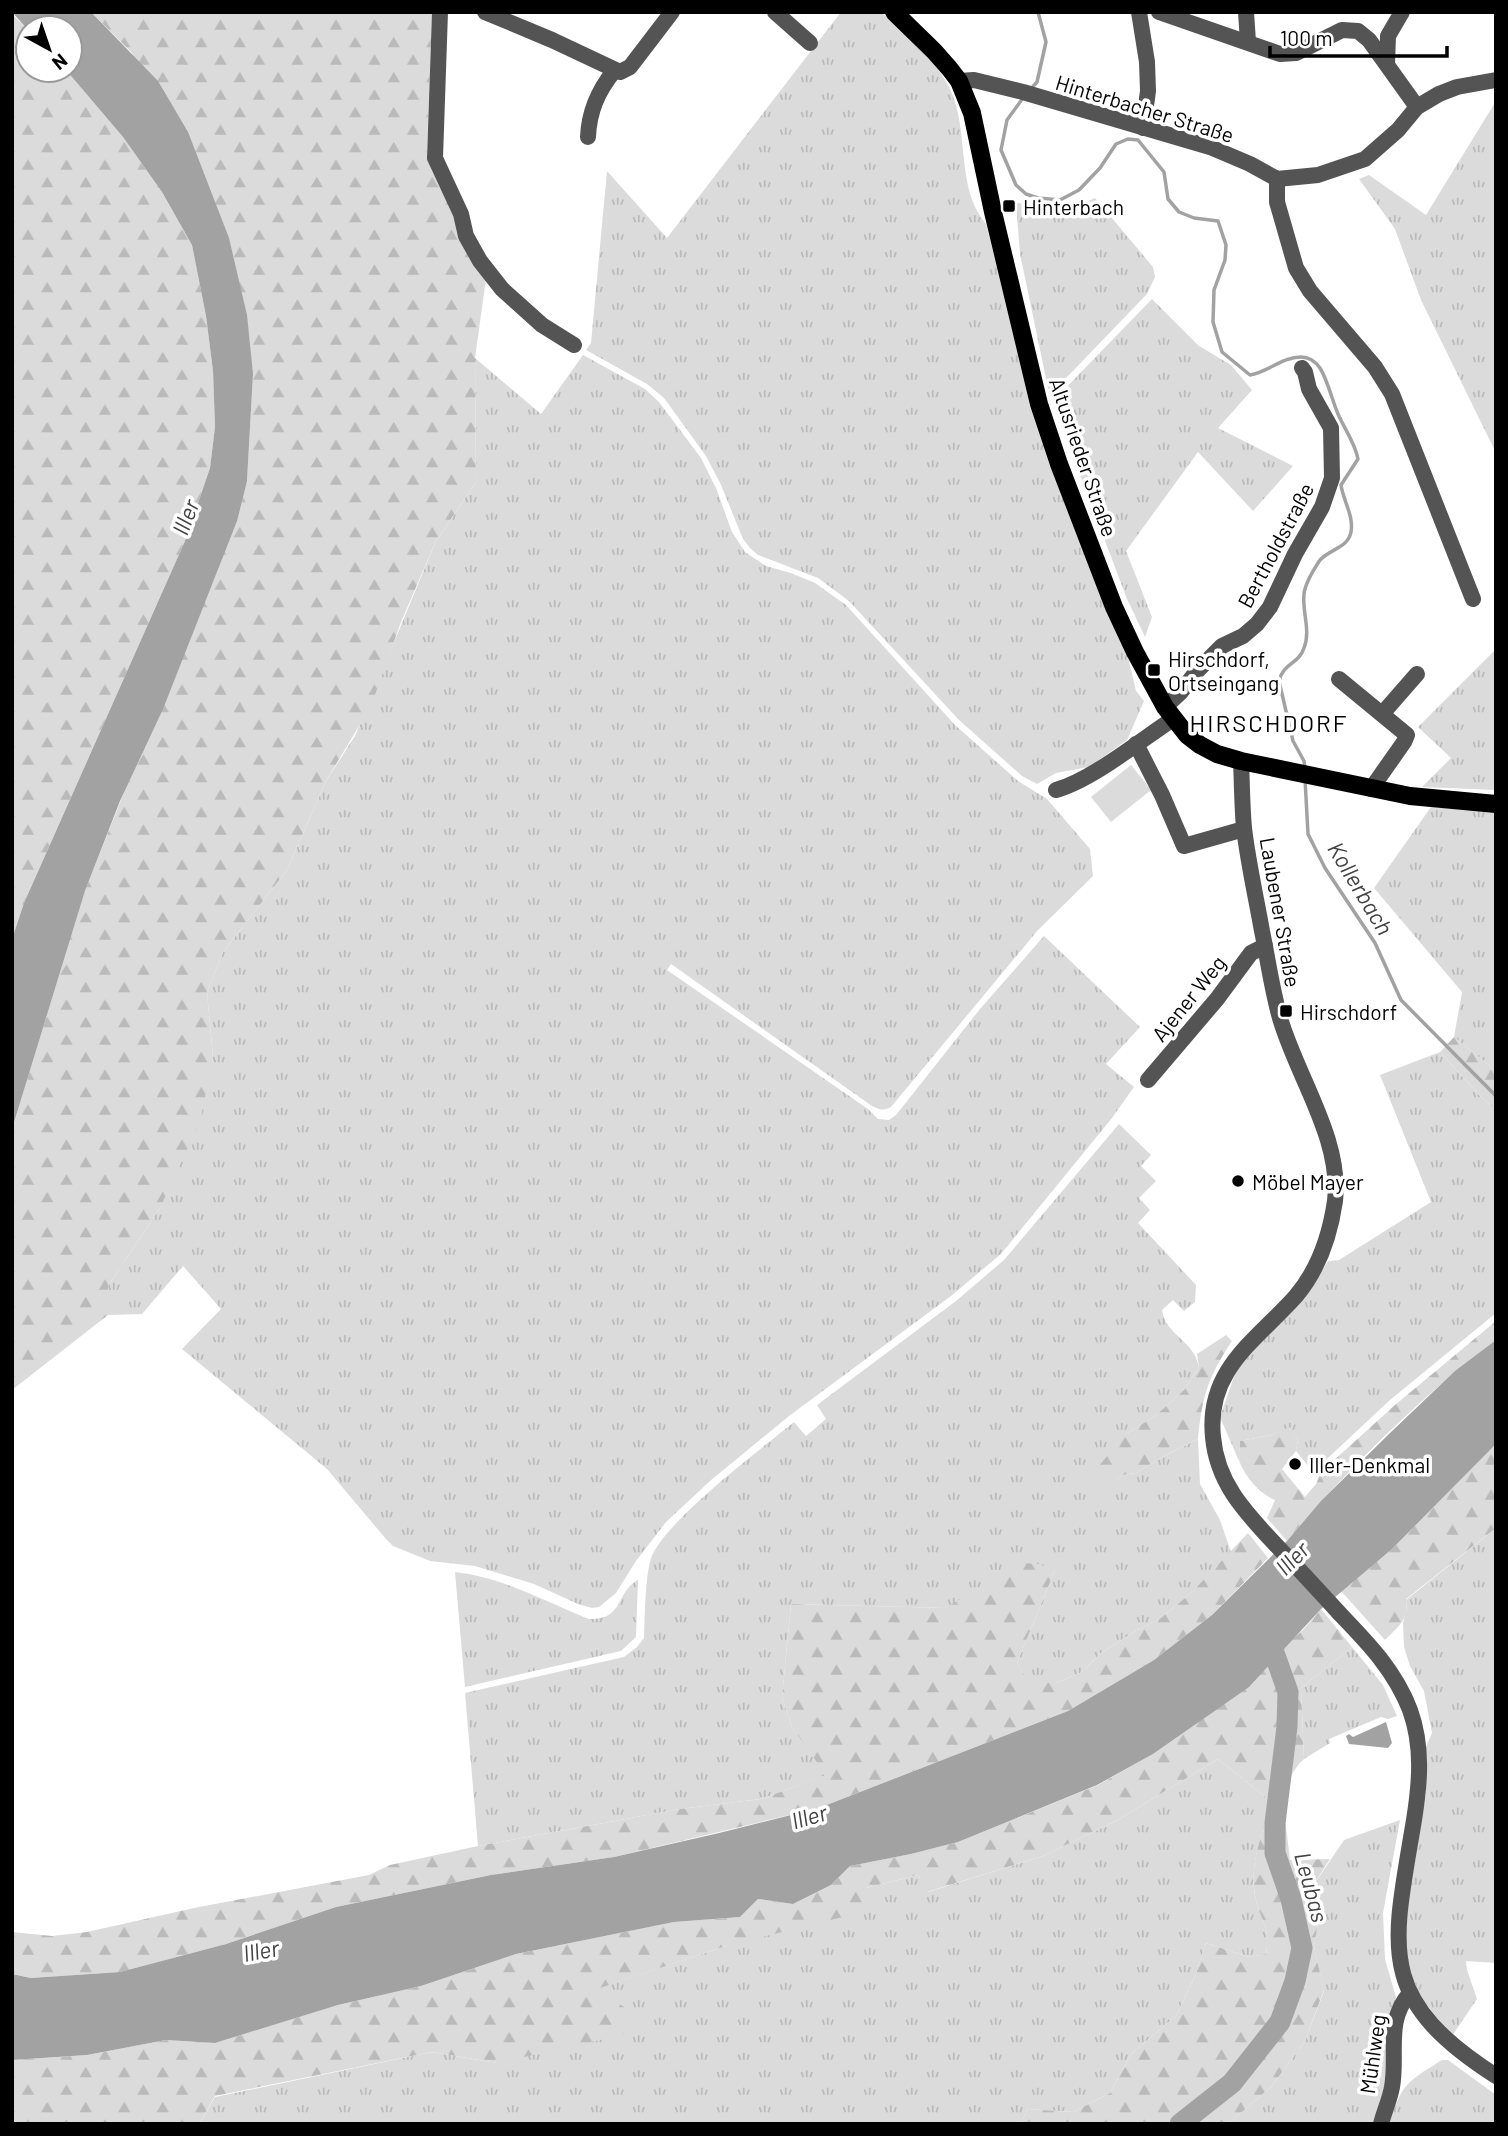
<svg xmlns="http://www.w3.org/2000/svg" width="1508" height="2136" viewBox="0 0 1508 2136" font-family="Barlow,sans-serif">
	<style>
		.grass { fill: url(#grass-tufts) }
		.forest { fill: url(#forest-firs) }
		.pitch { fill: #dbdbdb }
		.water { fill: #a2a2a2 }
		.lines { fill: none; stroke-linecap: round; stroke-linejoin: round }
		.stream { stroke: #a2a2a2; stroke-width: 3.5 }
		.river { stroke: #a2a2a2; stroke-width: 21 }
		.minor { stroke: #545454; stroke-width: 16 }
		.major { stroke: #000; stroke-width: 18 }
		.poi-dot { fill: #000; stroke: #fff; stroke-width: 2.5 }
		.labels { text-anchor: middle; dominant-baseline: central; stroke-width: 7; stroke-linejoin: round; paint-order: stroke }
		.street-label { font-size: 21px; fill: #000; stroke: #fff }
		.poi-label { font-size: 21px; fill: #000; stroke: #fff; text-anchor: start }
		.water-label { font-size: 23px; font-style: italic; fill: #434343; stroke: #fff }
		.quarter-label { font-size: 24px; letter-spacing: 2px; fill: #000; stroke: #fff }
	</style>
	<defs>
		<pattern id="grass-tufts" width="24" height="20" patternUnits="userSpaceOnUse" patternTransform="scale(1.75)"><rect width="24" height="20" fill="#dbdbdb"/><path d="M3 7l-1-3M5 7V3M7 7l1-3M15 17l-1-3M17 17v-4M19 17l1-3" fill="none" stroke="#bababa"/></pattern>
		<pattern id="forest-firs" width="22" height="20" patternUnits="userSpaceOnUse" patternTransform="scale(1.75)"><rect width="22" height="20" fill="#dbdbdb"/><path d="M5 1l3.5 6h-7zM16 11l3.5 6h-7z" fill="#bababa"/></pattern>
	</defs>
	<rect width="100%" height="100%" fill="#fff"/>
	<g class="grass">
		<path d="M841 12H881C905 35 935 58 950 89 970 131 955 188 986 224L1033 404 1127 653 1136 691 1144 701 1127 740 1089 767 1056 773 1037 784 1022 776 959 720 849 601 818 578 758 555 750 548 743 539 721 485 706 456 664 398 647 384 586 350 591 343 607 171 667 238Z"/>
		<polygon points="1496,101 1496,453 1421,300 1395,229 1359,179 1369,175 1426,215"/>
		<polygon points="1095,198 1153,267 1155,277 1147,294 1069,375 1051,391 1048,388 1020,254 1016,203 1075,207"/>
		<polygon points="1152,299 1199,346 1231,365 1252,390 1218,428 1293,466 1253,511 1198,452 1126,551 1152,617 1145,637 1127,599 1054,406 1056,398"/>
		<path d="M583 355 645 389 659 402 701 458 716 488 732 532 745 552 766 566 791 573 815 583 846 605 955 725 1018 781 1047 799 1090 849 1093 876 1038 930 891 1107C883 1111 880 1110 872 1106L671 964 667 970 868 1109 878 1119 889 1120 896 1115 980 1009 1044 936 1140 1027 1106 1064 1134 1087 1112 1118 1001 1254 951 1296 789 1416 710 1481 666 1522 636 1561 616 1593 599 1607 592 1608 578 1604 534 1584 475 1566 430 1561 393 1546 386 1539 327 1469 182 1349 221 1309 183 1266 142 1314 108 1315V1286L160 1208 213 1057 207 992 223 952 287 870 326 781 355 736 436 541 476 482 475 358 541 414Z"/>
		<polygon points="1496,649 1496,790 1422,787 1451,758 1418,727"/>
		<polygon points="1431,807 1496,812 1496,1071 1454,1037 1462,992 1374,888"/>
		<polygon points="1440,1052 1481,1097 1496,1110 1496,1313 1390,1400 1313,1472 1296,1451 1298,1440 1290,1428 1271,1435 1240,1441 1239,1461 1220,1417 1236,1371 1264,1337 1309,1292 1328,1261 1339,1260 1431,1202 1380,1075"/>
		<path d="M1119 1124 1151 1155 1141 1166 1156 1181 1139 1198 1150 1210 1138 1223 1196 1285 1195 1302 1184 1311 1173 1300 1162 1310C1165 1335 1194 1340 1199 1367L1184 1390 1155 1416 1126 1434 1100 1491 1123 1475 1136 1473 1168 1454 1198 1439 1200 1484 1220 1520 1231 1552 1191 1593 1161 1618 1136 1631 1101 1653 1082 1672 1056 1683H1028L1017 1663 1055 1570 972 1594 945 1608 791 1604 782 1697 792 1727 827 1775 761 1799 680 1809 478 1846 465 1693 624 1657 637 1647 644 1638C645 1616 645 1578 651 1558 665 1521 761 1449 794 1422L806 1436 826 1419 817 1405 956 1301 1004 1260Z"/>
		<polygon points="1496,1528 1496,1963 1466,1961 1467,1970 1477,1999 1452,2036 1420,1997 1406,1958 1406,1914 1426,1794 1426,1747 1432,1733 1424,1691 1410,1666 1404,1647 1403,1623 1407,1607 1406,1600"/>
		<path d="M455 1572C502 1577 546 1602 589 1619 625 1620 615 1592 638 1580L636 1637 621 1651 465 1687Z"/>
		<polygon points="1352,1647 1383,1685 1397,1716 1388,1719 1381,1717 1329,1739 1330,1743 1304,1759 1301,1688"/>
		<path d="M1218 1759 1272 1802C1263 1831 1249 1864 1255 1895 1259 1921 1271 1923 1266 1954L1249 1957 1206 1943 1195 1976 1176 2016 1132 2053 1110 2093 1073 2112 1028 2109 1020 2124H199L215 2097 432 2052 497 2063 596 1989 726 1946 866 1888 918 1875 928 1892 1043 1856 1116 1821Z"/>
		<polygon points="1400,1820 1383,1913 1385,1959 1397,2001 1388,2087 1377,2124 1228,2124 1271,2087 1305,2041 1324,1991 1314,1947 1318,1922 1311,1889 1344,1840"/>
		<path d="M1442 2060H1448L1496 2095V2124H1389C1403 2082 1406 2083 1442 2060Z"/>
	</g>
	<g class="forest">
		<polygon points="91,12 432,12 427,152 432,171 447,196 486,279 475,358 476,482 436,541 401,622 371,706 326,781 287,870 223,952 207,992 213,1057 200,1122 160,1208 108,1286 108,1315 12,1390 12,1129 85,891 247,481 253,374 132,53"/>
		<polygon points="12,14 28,30 28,70 66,70 123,137 162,192 192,245 206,316 213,371 215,427 210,468 185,541 24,903 12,939"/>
		<polygon points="1454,1037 1496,1071 1496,1110 1481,1097 1440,1052"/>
		<path d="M1496 1321V1340C1419 1398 1349 1468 1287 1541L1267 1518 1275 1500C1260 1494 1247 1479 1240 1463 1238 1457 1240 1448 1240 1441L1271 1435 1290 1427 1298 1440 1296 1451 1282 1469 1305 1497 1316 1484 1321 1472 1395 1405Z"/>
		<path d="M1226 1335 1232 1341C1208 1377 1202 1397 1198 1439L1168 1454 1136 1473 1123 1475 1100 1492 1091 1475 1126 1434 1155 1416 1184 1390 1199 1367 1197 1354Z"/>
		<path d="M1496 1444V1528L1406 1599C1410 1619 1397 1628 1385 1640L1341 1591 1392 1549Z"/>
		<polygon points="1248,1533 1268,1558 1212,1615 1154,1660 1068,1711 819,1808 614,1857 491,1875 336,1907 226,1944 120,1972 31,1978 12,1974 12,1932 52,1936 87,1932 194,1908 369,1875 390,1865 478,1846 680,1809 761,1799 826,1775 792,1727 782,1697 791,1604 945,1608 1023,1563 1038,1564 1055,1570 1017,1663 1029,1683 1056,1683 1082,1672 1101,1653 1136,1631 1161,1618 1191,1593"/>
		<path d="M1321 1609 1352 1647 1301 1688 1304 1759C1275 1785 1287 1826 1290 1860L1330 1859 1311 1889 1318 1922 1314 1947 1324 1990 1305 2041 1271 2087 1228 2124H1020L1028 2109 1073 2112 1110 2093 1132 2053 1176 2016 1195 1976 1206 1943 1249 1957 1266 1954C1271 1923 1259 1921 1255 1895 1249 1863 1263 1831 1272 1802L1218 1759 1116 1821 1043 1856 927 1892 918 1875 866 1888 863 1912 726 1946 597 1989 633 2013 623 2035 497 2063 432 2052 215 2096 199 2124H12V2060L87 2055 166 2040 215 2043 338 2005 421 1986 516 1954 674 1922 740 1917 758 1899 793 1904 831 1885 850 1866 911 1854 958 1842 1098 1785 1153 1754 1193 1726 1303 1630Z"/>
	</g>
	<polygon class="pitch" points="1131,765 1151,790 1111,822 1091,797"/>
	<g class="water">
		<polygon points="12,12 91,12 158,81 188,132 229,238 247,315 253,374 247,481 237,521 163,709 120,801 85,891 12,1129 12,939 24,903 185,541 210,468 215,427 213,371 206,316 192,245 162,192 123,137 66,70 70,70 70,28 28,28 28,30"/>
		<polygon points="1496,1340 1496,1444 1392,1549 1321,1609 1249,1687 1153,1754 1097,1785 958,1842 911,1854 850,1866 831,1885 793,1904 758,1899 740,1917 674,1922 516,1954 421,1986 338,2005 215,2043 166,2040 87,2055 12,2060 12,1974 31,1978 120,1972 226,1944 336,1907 491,1875 614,1857 719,1833 819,1808 1068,1711 1154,1660 1212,1615 1287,1541 1321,1501 1391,1432 1455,1371"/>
		<polygon points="1386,1722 1392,1743 1388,1748 1349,1744 1346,1736 1349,1734 1353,1737"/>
	</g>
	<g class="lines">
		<g class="stream">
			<polyline points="1030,90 1037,82 1046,42 1038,12"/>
			<path d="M1023 98 1007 120 1001 150 1016 185 1026 194 1038 198 1060 200 1079 190 1100 168 1116 144 1128 139 1138 140 1164 172 1168 199 1179 212 1194 218 1218 221 1226 245 1225 260 1214 290 1213 322 1222 352 1250 375C1268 372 1282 357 1301 357 1309 357 1315 361 1320 368 1328 381 1332 400 1338 414 1345 430 1355 443 1358 459L1341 485C1343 500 1354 516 1351 532 1348 548 1330 549 1320 560 1314 569 1305 584 1304 594 1302 612 1311 631 1304 648 1299 664 1283 663 1279 681L1293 741 1304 761 1305 768"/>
			<polyline points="1305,779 1308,834 1325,868 1375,943 1401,1000 1496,1096"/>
		</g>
		<polyline class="river" points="1180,2124 1232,2083 1280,2022 1295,1981 1302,1948 1291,1899 1275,1853 1275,1823 1287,1727 1288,1692 1267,1633"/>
		<g class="minor">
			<polyline points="440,12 435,158 461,214 466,236 480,261 502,289 542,325 574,345"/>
			<polyline points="485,12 552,40 620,72 630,67 672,12"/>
			<polyline points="775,12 810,43"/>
			<polyline points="1139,12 1147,62 1148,91 1143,128"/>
			<polyline points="1159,12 1280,54 1296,53 1342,30 1358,31 1369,40 1417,107"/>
			<polyline points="1246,12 1248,42"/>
			<polyline points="1387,64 1388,36 1402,12"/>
			<polyline points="959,81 974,80 1023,92 1210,147 1250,164 1277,179 1318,175 1365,159 1398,130 1417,107 1439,94 1457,87 1496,80"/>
			<path d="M588 137C589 111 598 91 614 71"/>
			<polyline points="1277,179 1277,202 1296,268 1310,291 1375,367 1392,394 1473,599"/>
			<polyline points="1339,679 1407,735 1404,742 1371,789"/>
			<polyline points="1165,707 1180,693 1197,671 1222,646 1243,636 1257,624 1270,607 1295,554 1322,507 1332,478 1331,428 1309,389 1305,372 1302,368"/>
			<polyline points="1382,714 1417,674"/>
			<polyline points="1136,744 1162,795 1184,846 1244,829"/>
			<path d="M1241 761C1242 783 1242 806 1244 828 1248 862 1256 897 1262 931 1268 960 1272 990 1280 1018 1297 1077 1342 1139 1335 1201 1330 1235 1318 1270 1296 1296 1257 1340 1206 1369 1213 1437 1217 1483 1245 1512 1275 1544 1297 1567 1319 1591 1341 1615 1369 1644 1395 1671 1410 1710 1423 1746 1420 1783 1414 1820 1393 1947 1374 1998 1496 2076"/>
			<path d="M1056 790C1092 780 1141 740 1173 719"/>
			<polyline points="1148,1080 1217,999 1251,953 1265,946"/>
			<path d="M1381 2124C1384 2112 1390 2099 1392 2087 1398 2054 1385 2021 1410 1993"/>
		</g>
		<polyline class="major" points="894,12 934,51 949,68 959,81 972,113 993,212 1039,404 1059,464 1114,607 1135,652 1165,707 1187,735 1200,745 1217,754 1241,761 1410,796 1496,804"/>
	</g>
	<g class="poi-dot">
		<rect x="1002" y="199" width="14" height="14" rx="3.5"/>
		<rect x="1147" y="663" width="14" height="14" rx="3.5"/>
		<rect x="1279" y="1004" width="14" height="14" rx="3.5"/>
		<circle cx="1238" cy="1181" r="7"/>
		<circle cx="1295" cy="1464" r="7"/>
	</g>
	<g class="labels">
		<g class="street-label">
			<text transform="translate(1145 108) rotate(17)">Hinterbacher Straße</text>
			<text transform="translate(1084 457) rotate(71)">Altusrieder Straße</text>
			<text transform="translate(1275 545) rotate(-62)">Bertholdstraße</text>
			<text transform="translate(1281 912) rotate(80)">Laubener Straße</text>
			<text transform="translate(1188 998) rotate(-51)">Ajener Weg</text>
			<text transform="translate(1372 2054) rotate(-82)">Mühlweg</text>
		</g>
		<g class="poi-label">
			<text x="1023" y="206">Hinterbach</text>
			<text x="1168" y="658">Hirschdorf,<tspan x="1168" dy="24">Ortseingang</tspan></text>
			<text x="1300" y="1011">Hirschdorf</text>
			<text x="1252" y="1181">Möbel Mayer</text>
			<text x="1309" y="1464">Iller-Denkmal</text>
		</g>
		<g class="water-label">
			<text transform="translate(185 517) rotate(-69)">Iller</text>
			<text transform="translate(1361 888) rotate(59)">Kollerbach</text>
			<text transform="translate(1292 1558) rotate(-45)">Iller</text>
			<text transform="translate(809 1816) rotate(-16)">Iller</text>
			<text transform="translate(1312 1887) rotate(75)">Leubas</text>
			<text transform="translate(261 1950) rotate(-10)">Iller</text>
		</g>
		<g class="quarter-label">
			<text x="1269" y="722">HIRSCHDORF</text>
		</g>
	</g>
	<rect width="1508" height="2136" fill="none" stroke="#000000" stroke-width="28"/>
	<g transform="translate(49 49) rotate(140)"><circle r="33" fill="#ffffff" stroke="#999999" stroke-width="2"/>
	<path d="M0-5L12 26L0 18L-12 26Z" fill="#000000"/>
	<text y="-10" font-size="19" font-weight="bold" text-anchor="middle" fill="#000000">N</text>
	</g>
	<path d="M1270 46v10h177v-10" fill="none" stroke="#000000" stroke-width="3.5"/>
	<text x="1280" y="46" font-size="21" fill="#000000" stroke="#ffffff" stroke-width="5" paint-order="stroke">100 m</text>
</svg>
